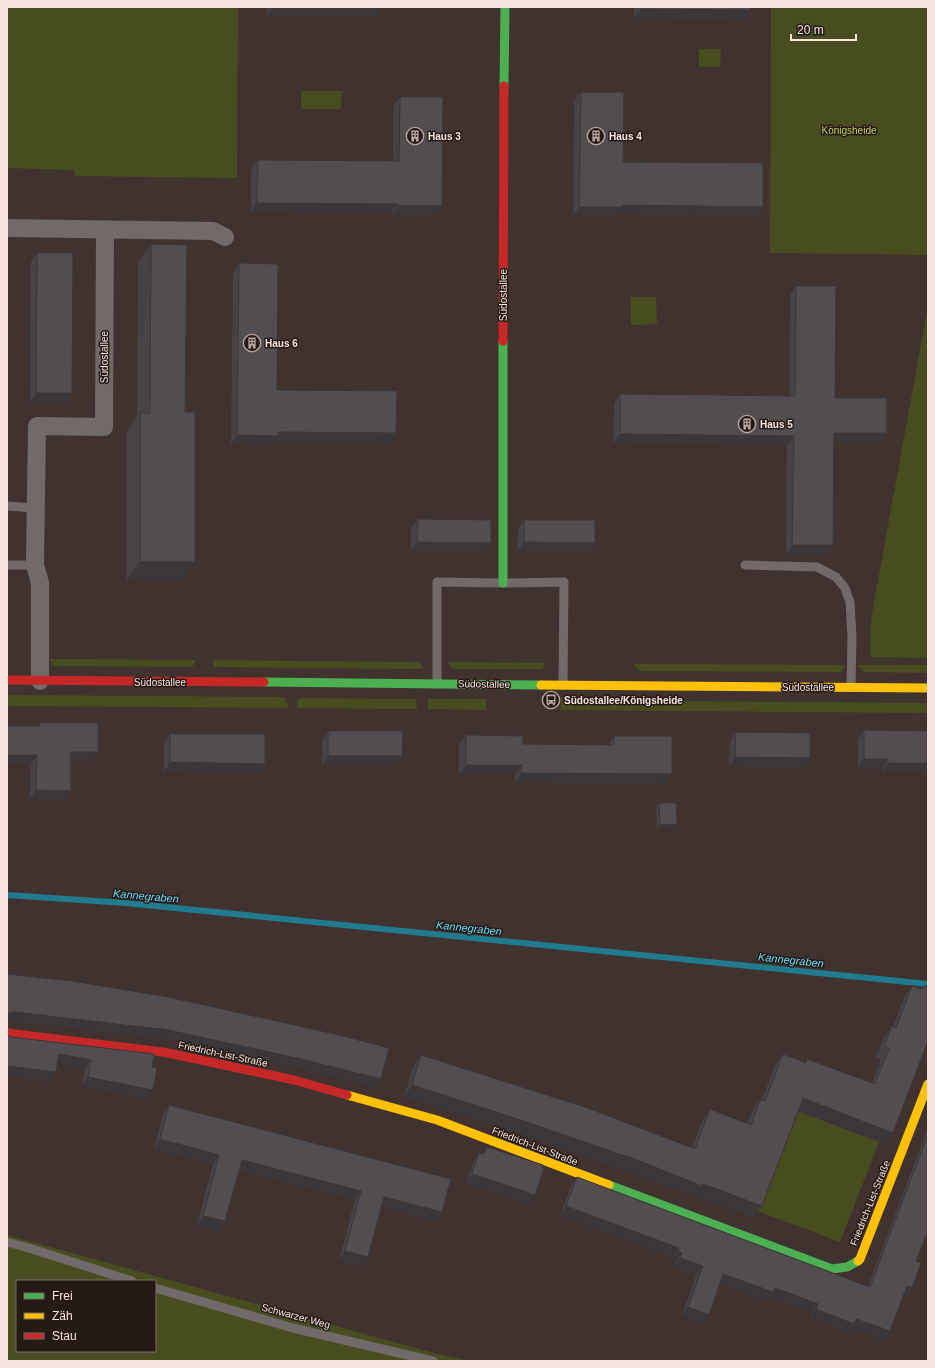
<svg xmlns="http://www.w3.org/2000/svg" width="935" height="1368" viewBox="0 0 935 1368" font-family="Arial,sans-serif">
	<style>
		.green { fill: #484d20; fill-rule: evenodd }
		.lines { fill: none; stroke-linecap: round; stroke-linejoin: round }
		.stream { stroke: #207b8e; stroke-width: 6 }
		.lane { stroke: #716a69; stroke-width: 9 }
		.street { stroke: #716a69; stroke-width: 18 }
		.fast { stroke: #4caf50; stroke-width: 9 }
		.slow { stroke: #ffc107; stroke-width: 9 }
		.jam { stroke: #c62828; stroke-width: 9 }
		.wall { fill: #474246 }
		.shaded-wall { fill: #3a3639 }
		.building { fill: #534d51; stroke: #3a3639 }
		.labels { text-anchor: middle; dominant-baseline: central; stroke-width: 3; stroke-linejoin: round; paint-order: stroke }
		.park-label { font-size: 10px; fill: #bed15c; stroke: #261a16 }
		.poi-label { font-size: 10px; font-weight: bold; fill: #f6e5df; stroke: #261a16; text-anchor: start }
		.street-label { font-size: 10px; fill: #f6e5df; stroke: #261a16 }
		.water-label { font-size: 11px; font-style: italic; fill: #63defb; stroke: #261a16 }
	</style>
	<rect width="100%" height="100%" fill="#40322e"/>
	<g class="green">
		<polygon points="7,7 238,7 237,178 75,176 74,170 7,168"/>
		<polygon points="771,7 928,7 928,255 770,253"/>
		<polygon points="699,49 721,49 720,67 699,67"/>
		<polygon points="301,91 342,91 341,109 301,109"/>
		<polygon points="631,297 656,297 657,324 631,325"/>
		<polygon points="928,306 928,658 870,657 871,621 874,602"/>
		<polygon points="49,659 196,660 192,667 54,666"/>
		<polygon points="213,660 419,662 424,669 213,667"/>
		<polygon points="448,662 546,663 542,669 453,669"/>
		<polygon points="634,664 845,665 842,672 639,671"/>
		<polygon points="858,665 928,665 928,673 864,672"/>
		<polygon points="7,695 284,697 287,702 288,708 7,706"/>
		<polygon points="300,698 416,699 417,709 297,708 297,702"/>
		<polygon points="428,699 486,699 486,710 428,709"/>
		<polygon points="561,700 928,703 928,713 561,710"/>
		<polygon points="795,1110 879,1142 840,1242 757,1211"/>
		<path d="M7 1235 437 1354 474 1361H7ZM17 1281H155V1351H17Z"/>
	</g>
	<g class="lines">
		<polyline class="stream" points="7,895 126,903 928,984"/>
		<g class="lane">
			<polyline points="7,506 36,508"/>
			<polyline points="7,565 35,565"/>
			<polyline points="745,565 817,567 836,577 845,588 850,602 852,637 851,687"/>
			<polyline points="437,684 437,582 503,583 564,582 563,685"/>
			<polyline points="7,1242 32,1249 132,1281"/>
			<polyline points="155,1288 293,1328 433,1361"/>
		</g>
		<g class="street">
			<polyline points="7,228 213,231 225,237"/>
			<polyline points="40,681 40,583 35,565 37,426 104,427 105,230"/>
		</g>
		<g class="fast">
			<polyline points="504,86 505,7"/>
			<polyline points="503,341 503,583"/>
			<polyline points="264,682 541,685"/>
			<polyline points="609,1185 832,1269 847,1267 858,1261"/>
		</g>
		<g class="slow">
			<polyline points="541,685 928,688"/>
			<polyline points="347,1095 437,1120 609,1185"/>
			<polyline points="858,1261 860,1259 928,1084"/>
		</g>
		<g class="jam">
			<polyline points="503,341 504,86"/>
			<polyline points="7,680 264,682"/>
			<polyline points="7,1033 163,1052 294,1080 347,1095"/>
		</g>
	</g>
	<g class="wall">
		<polygon points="267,7 382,7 376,16 267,16"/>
		<polygon points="634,7 751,7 750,10 744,19 634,18"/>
		<polygon points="581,92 623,162 763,207 756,216 617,214 616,216 573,216 574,101"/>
		<polygon points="400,97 442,206 435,215 392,215 392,213 251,212 251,169 258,160 393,161 393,106"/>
		<polygon points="151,244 185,412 195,562 182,581 127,580 127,431 137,417 138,263"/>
		<polygon points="37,253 72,393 65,402 30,402 31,262"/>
		<polygon points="239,263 277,390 390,442 274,442 272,445 231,444 233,273"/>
		<polygon points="796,286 835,398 880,442 834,442 827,554 786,554 787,445 613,443 614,403 620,394 789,396 790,295"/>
		<polygon points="418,519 484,552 411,551 411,528"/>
		<polygon points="524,520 595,543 589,552 517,552 518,529"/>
		<polygon points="40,723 98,752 91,761 71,761 71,791 64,799 30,799 31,764 38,726"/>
		<polygon points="864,730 928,731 928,772 882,772 882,769 858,768 858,739"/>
		<polygon points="328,731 402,756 396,765 322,765 322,740"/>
		<polygon points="736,732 804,767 729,766 730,741"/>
		<polygon points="170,734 265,764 259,773 164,772 164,743"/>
		<polygon points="466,735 523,744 608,745 614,736 672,774 665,783 515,782 515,774 459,774 459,744"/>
		<polygon points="659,803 677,824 673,829 657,829 656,807"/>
		<polygon points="912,986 885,1144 798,1111 754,1217 695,1196 694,1197 617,1167 617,1168 513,1131 404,1097 413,1067 421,1055 692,1148 702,1121 710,1109 747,1124 752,1111 760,1100 762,1100 775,1065 783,1054 805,1062 807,1059 872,1083 881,1060 876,1057 884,1038 892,1026 893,1027 904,998"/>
		<polygon points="7,1035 11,1037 154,1054 146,1099 82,1086 85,1068 57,1063 50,1081 7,1076"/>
		<polygon points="169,1105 442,1212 436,1221 381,1207 368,1257 362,1266 339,1260 355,1200 239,1170 225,1221 219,1231 197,1225 213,1164 154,1149 163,1114"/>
		<polygon points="928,1127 928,1231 916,1261 912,1288 906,1297 903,1296 884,1340 851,1328 848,1332 810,1317 812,1313 770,1297 767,1301 720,1284 709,1315 702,1324 682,1316 696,1275 674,1267 676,1262 672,1260 673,1257 560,1215 571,1186 577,1177 868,1286"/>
		<polygon points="487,1147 529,1204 466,1183 474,1161 479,1153 482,1154"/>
	</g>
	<g class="shaded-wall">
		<polygon points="273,7 382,7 376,16 267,16"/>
		<polygon points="640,9 750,10 744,19 634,18"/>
		<polygon points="257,203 398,204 392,213 251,212"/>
		<polygon points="623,205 763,207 756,216 617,214 616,216 573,216 579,207"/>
		<polygon points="398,206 442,206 435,215 392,215"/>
		<polygon points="36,393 72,393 65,402 30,402"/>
		<polygon points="279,432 396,433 390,442 274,442 272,445 231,444 237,435"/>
		<polygon points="834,433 887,433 880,442 828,442"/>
		<polygon points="620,434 794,436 787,445 613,443"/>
		<polygon points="417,542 491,543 484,552 411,551"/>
		<polygon points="524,542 595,543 589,552 517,552"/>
		<polygon points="792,545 833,545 827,554 786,554"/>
		<polygon points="140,562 195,562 182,581 127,580"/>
		<polygon points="71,752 98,752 91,761 65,761"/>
		<polygon points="7,755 37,755 31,764 7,764"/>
		<polygon points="328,756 402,756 396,765 322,765"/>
		<polygon points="735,757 810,758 804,767 729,766"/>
		<polygon points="864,759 888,759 882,769 858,768"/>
		<polygon points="170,762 265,764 259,773 164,772"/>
		<polygon points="888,763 928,763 928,772 882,772"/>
		<polygon points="466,765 522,765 515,774 459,774"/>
		<polygon points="521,773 672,774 665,783 515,782"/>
		<polygon points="36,790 71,791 64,799 30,799"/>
		<polygon points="677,824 673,829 657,829 660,825"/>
		<polygon points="15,1012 159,1028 301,1059 381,1079 375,1088 295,1067 154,1037 153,1038 7,1021 7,1014 9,1013"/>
		<polygon points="59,1054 91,1060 85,1068 53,1063"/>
		<polygon points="7,1066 56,1072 50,1081 7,1076"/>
		<polygon points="88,1077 153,1090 146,1099 82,1086"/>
		<polygon points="412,1085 521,1120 625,1155 762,1206 754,1217 695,1196 694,1197 617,1167 617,1168 513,1131 404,1097"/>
		<polygon points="803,1098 893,1133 885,1144 795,1110"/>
		<polygon points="160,1139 219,1155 213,1164 154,1149"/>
		<polygon points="242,1160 361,1191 355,1200 235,1169"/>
		<polygon points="472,1174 535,1195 529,1204 466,1183"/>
		<polygon points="384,1197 442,1212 436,1221 377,1206"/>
		<polygon points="566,1206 679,1248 673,1257 560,1215"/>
		<polygon points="203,1216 225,1221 219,1231 197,1225"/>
		<polygon points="345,1251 368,1257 362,1266 339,1260"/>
		<polygon points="678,1251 682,1253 676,1262 672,1260"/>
		<polygon points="680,1258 703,1266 696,1275 674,1267"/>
		<polygon points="723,1274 775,1288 818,1304 812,1313 770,1297 767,1301 717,1283"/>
		<polygon points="907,1286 912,1288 906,1297 901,1295"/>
		<polygon points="688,1307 709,1315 702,1324 682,1316"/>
		<polygon points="816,1309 856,1319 890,1331 884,1340 851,1328 848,1332 810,1317"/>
	</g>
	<g class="building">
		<polygon points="640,7 751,7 750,10 640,9"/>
		<polygon points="581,92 624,92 623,162 763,163 763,207 623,205 622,207 579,207"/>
		<polygon points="400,97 443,97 442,206 398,206 398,204 257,203 258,160 399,161"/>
		<polygon points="151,244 187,245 185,412 195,412 195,562 140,562 140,413 150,413"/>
		<polygon points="37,253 73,253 72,393 36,393"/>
		<polygon points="239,263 278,264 277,390 397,391 396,433 279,432 278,436 237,435"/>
		<polygon points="796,286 836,286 835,398 887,398 887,433 834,433 833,545 792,545 794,436 620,434 620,394 795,396"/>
		<polygon points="418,519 491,520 491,543 417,542"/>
		<polygon points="524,520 595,520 595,543 524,542"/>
		<polygon points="40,723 98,723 98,752 71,752 71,791 36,790 37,755 7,755 7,726 40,726"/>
		<polygon points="864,730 928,731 928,763 888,763 888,759 864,759"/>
		<polygon points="328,731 403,731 402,756 328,756"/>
		<polygon points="736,732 810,733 810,758 735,757"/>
		<polygon points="170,734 265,734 265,764 170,762"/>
		<polygon points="466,735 523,736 523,744 614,745 614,736 672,736 672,774 521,773 522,765 466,765"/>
		<polygon points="659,803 676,803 677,824 660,825"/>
		<polygon points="7,974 72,981 168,997 335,1034 389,1048 381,1079 301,1059 159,1028 159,1029 15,1012 9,1013 7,1014"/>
		<polygon points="928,985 928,1041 893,1133 803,1098 762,1206 703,1184 702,1186 625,1155 625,1156 521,1120 412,1085 421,1055 585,1107 695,1149 710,1109 751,1125 760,1100 765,1101 783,1054 806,1063 807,1059 875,1084 889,1048 884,1046 892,1026 896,1028 912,986 921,989"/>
		<polygon points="7,1035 11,1037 154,1054 152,1067 157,1068 153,1090 88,1077 91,1060 59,1054 56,1072 7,1066"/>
		<polygon points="169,1105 451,1179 442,1212 384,1197 368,1257 345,1251 361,1191 242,1160 225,1221 203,1216 219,1155 160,1139"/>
		<polygon points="928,1134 928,1231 916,1261 921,1263 912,1288 907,1286 890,1331 856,1319 854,1324 816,1309 818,1304 775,1288 773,1292 723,1274 709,1315 688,1307 703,1266 680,1258 682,1253 678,1251 679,1248 566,1206 577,1177 870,1287"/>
		<polygon points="487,1147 543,1165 543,1172 535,1195 472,1174 479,1153 484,1154"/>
	</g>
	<defs>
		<symbol id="building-ring" viewBox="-11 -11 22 22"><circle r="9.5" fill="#261a16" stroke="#b6a6a1" stroke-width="1.5"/><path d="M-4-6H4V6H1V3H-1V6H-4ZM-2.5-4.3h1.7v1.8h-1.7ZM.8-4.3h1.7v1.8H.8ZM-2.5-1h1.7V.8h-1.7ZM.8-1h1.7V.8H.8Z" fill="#b6a6a1"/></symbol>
		<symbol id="bus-ring" viewBox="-11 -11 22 22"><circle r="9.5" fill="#261a16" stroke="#b6a6a1" stroke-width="1.5"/><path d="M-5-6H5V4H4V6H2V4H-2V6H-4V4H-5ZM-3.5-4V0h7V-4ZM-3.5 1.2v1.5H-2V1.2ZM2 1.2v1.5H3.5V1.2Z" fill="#b6a6a1"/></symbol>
	</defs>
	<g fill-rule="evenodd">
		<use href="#building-ring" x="405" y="126" width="20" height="20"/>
		<use href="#building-ring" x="586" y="126" width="20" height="20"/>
		<use href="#building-ring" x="242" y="333" width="20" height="20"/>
		<use href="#building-ring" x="737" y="414" width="20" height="20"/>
		<use href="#bus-ring" x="541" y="690" width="20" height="20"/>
	</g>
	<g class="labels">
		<g class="park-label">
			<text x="849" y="130">Königsheide</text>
		</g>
		<g class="poi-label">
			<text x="428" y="136">Haus 3</text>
			<text x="609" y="136">Haus 4</text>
			<text x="265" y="343">Haus 6</text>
			<text x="760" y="424">Haus 5</text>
			<text x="564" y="700">Südostallee/Königsheide</text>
		</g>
		<g class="street-label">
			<text transform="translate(503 295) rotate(-90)">Südostallee</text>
			<text transform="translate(104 357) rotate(-90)">Südostallee</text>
			<text x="160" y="682">Südostallee</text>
			<text transform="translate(484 684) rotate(1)">Südostallee</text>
			<text x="808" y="687">Südostallee</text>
			<text transform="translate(223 1054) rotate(12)">Friedrich-List-Straße</text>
			<text transform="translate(535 1146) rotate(21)">Friedrich-List-Straße</text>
			<text transform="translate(870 1203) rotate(-68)">Friedrich-List-Straße</text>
			<text transform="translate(296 1316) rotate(15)">Schwarzer Weg</text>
		</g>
		<g class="water-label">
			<text transform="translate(146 896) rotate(5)">Kannegraben</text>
			<text transform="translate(469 928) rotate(6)">Kannegraben</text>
			<text transform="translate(791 960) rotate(6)">Kannegraben</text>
		</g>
	</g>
	<rect width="935" height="1368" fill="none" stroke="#f6e5df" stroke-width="16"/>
	<rect x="16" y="1280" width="140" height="72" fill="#261a16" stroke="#796b66"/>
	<rect x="24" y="1293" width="20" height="6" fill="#4caf50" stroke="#796b66"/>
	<text x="52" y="1300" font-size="12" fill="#f6e5df">Frei</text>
	<rect x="24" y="1313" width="20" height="6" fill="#ffc107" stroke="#796b66"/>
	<text x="52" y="1320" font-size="12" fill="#f6e5df">Zäh</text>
	<rect x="24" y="1333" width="20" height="6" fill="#c62828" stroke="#796b66"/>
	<text x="52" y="1340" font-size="12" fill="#f6e5df">Stau</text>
	<path d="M791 34v6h65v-6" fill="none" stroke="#f6e5df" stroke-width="2"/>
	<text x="797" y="34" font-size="12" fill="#f6e5df" stroke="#261a16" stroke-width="3" paint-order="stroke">20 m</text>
</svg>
